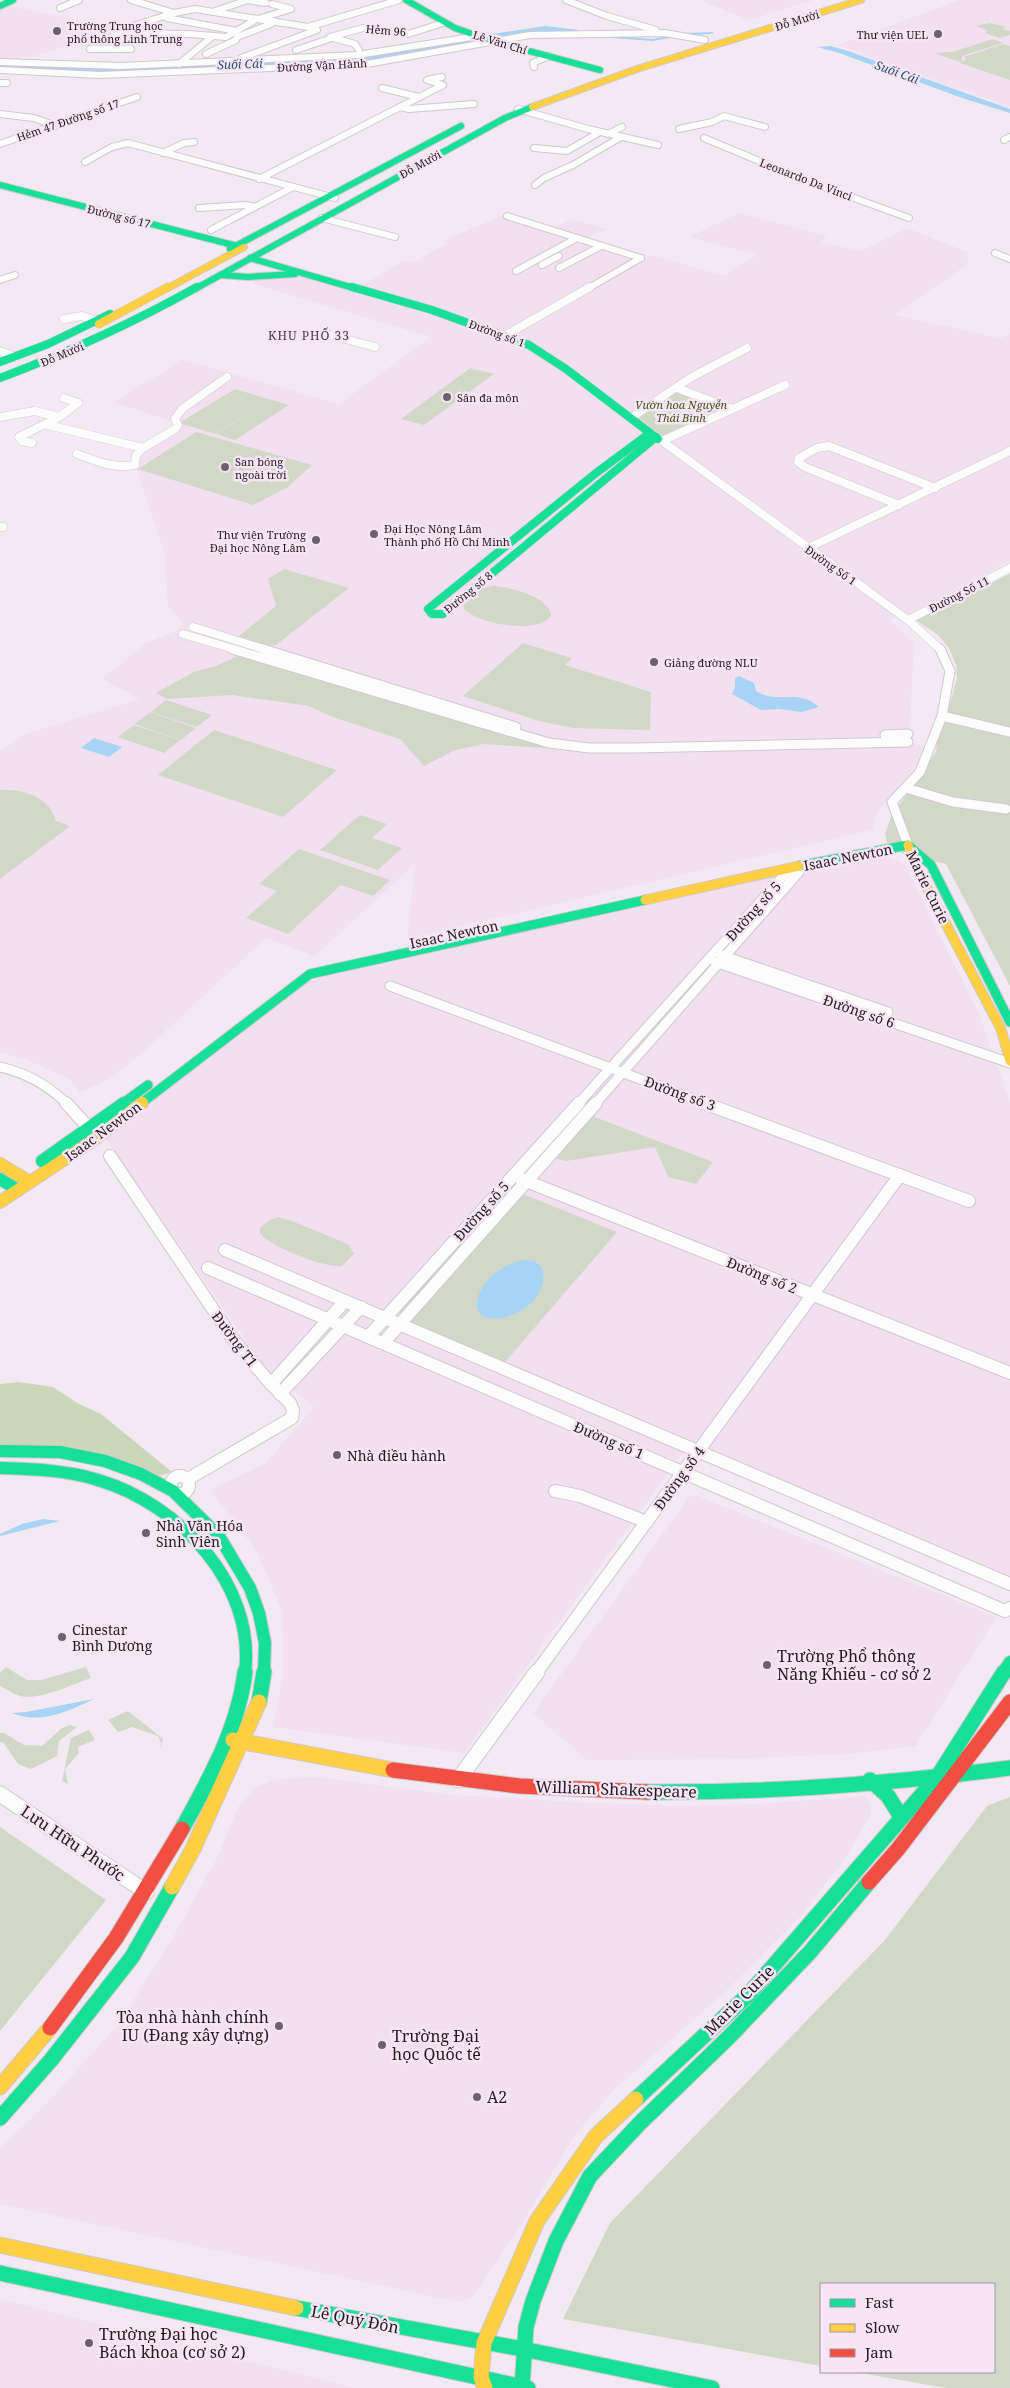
<svg xmlns="http://www.w3.org/2000/svg" width="1010" height="2388" viewBox="0 0 1010 2388" font-family="'Noto Serif',serif">
	<style>
		.built { fill: #f2e0f0 }
		.green { fill: #d1d8c7 }
		.forest { fill: #cad7b9 }
		.water { fill: #a7d3f4 }
		.lines { fill: none; stroke-linecap: round; stroke-linejoin: round }
		.stream { stroke: #a7d3f4; stroke-width: 2 }
		.street-far4-casing { stroke: #cfc8ce; stroke-width: 8 }
		.street-far3-casing { stroke: #cfc8ce; stroke-width: 9 }
		.street-far2-casing { stroke: #cfc8ce; stroke-width: 11 }
		.street-far1-casing { stroke: #cfc8ce; stroke-width: 14 }
		.street-casing { stroke: #cfc8ce; stroke-width: 17 }
		.fast-far4-casing { stroke: #cfc8ce; stroke-width: 8 }
		.fast-far3-casing { stroke: #cfc8ce; stroke-width: 9 }
		.fast-far2-casing { stroke: #cfc8ce; stroke-width: 11 }
		.fast-far1-casing { stroke: #cfc8ce; stroke-width: 14 }
		.fast-casing { stroke: #cfc8ce; stroke-width: 17 }
		.slow-far4-casing { stroke: #cfc8ce; stroke-width: 8 }
		.slow-far3-casing { stroke: #cfc8ce; stroke-width: 9 }
		.slow-far2-casing { stroke: #cfc8ce; stroke-width: 11 }
		.slow-far1-casing { stroke: #cfc8ce; stroke-width: 14 }
		.slow-casing { stroke: #cfc8ce; stroke-width: 17 }
		.jam-casing { stroke: #cfc8ce; stroke-width: 17 }
		.street-far4 { stroke: #fdfcfd; stroke-width: 6 }
		.street-far3 { stroke: #fdfcfd; stroke-width: 8 }
		.street-far2 { stroke: #fdfcfd; stroke-width: 9 }
		.street-far1 { stroke: #fdfcfd; stroke-width: 12 }
		.street { stroke: #fdfcfd; stroke-width: 15 }
		.fast-far4 { stroke: #16e098; stroke-width: 6 }
		.fast-far3 { stroke: #16e098; stroke-width: 8 }
		.fast-far2 { stroke: #16e098; stroke-width: 9 }
		.fast-far1 { stroke: #16e098; stroke-width: 12 }
		.fast { stroke: #16e098; stroke-width: 15 }
		.slow-far4 { stroke: #ffcf43; stroke-width: 6 }
		.slow-far3 { stroke: #ffcf43; stroke-width: 8 }
		.slow-far2 { stroke: #ffcf43; stroke-width: 9 }
		.slow-far1 { stroke: #ffcf43; stroke-width: 12 }
		.slow { stroke: #ffcf43; stroke-width: 15 }
		.jam { stroke: #f24e42; stroke-width: 15 }
		.poi-dot { fill: #6a636a; stroke: #f7e5f5; stroke-width: 2 }
		.labels { text-anchor: middle; dominant-baseline: central; stroke-width: 5; stroke-linejoin: round; paint-order: stroke }
		.far-street-label { font-size: 11px; fill: #211b21; stroke: #f7e5f5 }
		.far-poi-label { font-size: 11px; fill: #211b21; stroke: #f7e5f5; text-anchor: start }
		.far-park-label { font-size: 11px; font-style: italic; fill: #395514; stroke: #f7e5f5 }
		.far-water-label { font-size: 12px; font-style: italic; fill: #1d506d; stroke: #f7e5f5 }
		.far-neighbourhood-label { font-size: 12px; letter-spacing: 1px; fill: #493a47; stroke: #f7e5f5 }
		.street-label { font-size: 14px; fill: #211b21; stroke: #f7e5f5 }
		.poi-label { font-size: 14px; fill: #211b21; stroke: #f7e5f5; text-anchor: start }
		.near-poi-label { font-size: 16px; fill: #211b21; stroke: #f7e5f5; text-anchor: start }
		.near-street-label { font-size: 16px; fill: #211b21; stroke: #f7e5f5 }
	</style>
	<rect width="100%" height="100%" fill="#f3e9f2"/>
	<g class="built">
		<polygon points="700,0 814,0 748,20"/>
		<polygon points="960,0 1010,0 1010,107 837,45"/>
		<polygon points="9,6 120,29 31,57 21,57 20,60 4,58 0,60 0,9"/>
		<polygon points="507,213 554,227 573,219 606,229 582,240 643,260 651,255 724,276 757,255 689,237 739,213 827,236 821,242 861,251 907,228 967,252 968,264 894,315 1000,338 1010,334 1010,561 915,611 889,619 914,643 909,744 924,745 916,766 878,811 872,830 407,939 415,864 315,956 266,938 140,1055 104,1082 80,1092 70,1079 24,1059 0,1052 0,751 26,734 140,699 102,679 146,643 176,631 184,624 168,606 165,554 136,468 145,450 182,425 113,402 183,360 339,404 431,337 254,284 255,281 269,279 282,263 360,286 404,261 412,263 448,243 443,241"/>
		<polygon points="874,851 905,864 980,1017 1010,1102 1010,1578 691,1442 464,1753 273,1727 283,1676 282,1611 256,1550 210,1490 265,1464 314,1407 262,1364 105,1138 312,976"/>
		<polygon points="696,1495 996,1617 916,1746 858,1753 740,1759 587,1760 533,1713 689,1497"/>
		<polygon points="317,1777 453,1795 574,1802 681,1806 756,1804 865,1796 871,1804 871,1814 843,1862 801,1916 726,1991 614,2090 576,2134 515,2235 473,2297 458,2302 0,2204 0,2148 49,2101 117,2026 172,1939 218,1856 238,1807 256,1787 276,1779"/>
		<polygon points="0,2299 354,2388 0,2388"/>
	</g>
	<g class="green">
		<polygon points="989,23 1004,26 1005,27 1003,29 1010,31 1010,35 1000,38 985,33 988,31 976,26"/>
		<polygon points="993,39 1003,43 962,56 962,61 960,62 934,53 952,52"/>
		<polygon points="1003,44 1010,46 1010,80 960,63 967,59 964,57"/>
		<polygon points="470,368 494,374 424,425 401,419"/>
		<polygon points="235,389 289,405 235,440 216,434 257,408 215,434 179,423"/>
		<polygon points="679,391 722,409 696,422 662,436 639,418"/>
		<polygon points="196,432 312,465 288,487 253,505 138,469"/>
		<polygon points="284,569 349,588 276,645 269,646 238,637 276,606 268,579"/>
		<polygon points="1010,574 1010,986 946,864 902,853 888,846 885,834 891,817 936,752 938,735 945,722 957,678 956,665 949,648 938,635 916,620"/>
		<path d="M493 586C509 587 550 596 551 616 537 635 478 624 464 609L463 602 478 589Z"/>
		<polygon points="523,643 572,658 565,665 651,692 650,730 573,728 539,721 463,696"/>
		<polygon points="238,656 547,745 573,750 483,744 453,751 424,766 400,739 330,716 309,706 232,695 167,699 156,693 194,672 216,666"/>
		<polygon points="166,700 212,715 197,727 151,712"/>
		<polygon points="150,712 196,728 181,740 135,724"/>
		<polygon points="134,725 180,740 164,753 118,737"/>
		<polygon points="214,730 337,770 283,817 158,775"/>
		<path d="M0 790C24 789 49 796 56 821L70 826 0 879Z"/>
		<polygon points="360,815 387,824 372,838 402,848 378,870 320,850"/>
		<polygon points="299,849 390,880 373,896 341,885 288,934 246,918 277,891 259,884"/>
		<polygon points="592,1116 713,1162 696,1184 668,1177 655,1147 566,1161 554,1158"/>
		<polygon points="510,1191 512,1192 401,1315 399,1312"/>
		<polygon points="523,1194 617,1232 500,1368 407,1326"/>
		<path d="M278 1217 292 1221 343 1242 349 1245 354 1254 342 1266C325 1268 269 1247 260 1233V1228L270 1220Z"/>
		<path d="M6 1667 27 1680H41L86 1667 91 1678C71 1685 47 1697 26 1697 16 1696 8 1690 0 1686V1673Z"/>
		<polygon points="128,1711 163,1739 160,1750 161,1743 158,1736 132,1727 118,1732 108,1720"/>
		<polygon points="70,1725 77,1727 59,1741 57,1756 31,1769 18,1764 3,1742 0,1742 0,1733 4,1733 24,1745 42,1746 62,1728"/>
		<polygon points="89,1730 95,1740 78,1747 79,1753 65,1769 68,1784 62,1781 71,1738"/>
		<polygon points="1010,1797 1010,2388 946,2388 855,2372 994,2372 994,2284 821,2284 821,2366 563,2319 610,2223 885,1940 987,1806"/>
		<polygon points="0,1827 106,1900 0,2031"/>
	</g>
	<polygon class="forest" points="19,1382 53,1387 77,1403 101,1414 172,1472 152,1478 38,1452 0,1454 0,1384"/>
	<g class="water">
		<polygon points="545,26 579,30 578,32 500,38 486,35"/>
		<polygon points="469,37 484,41 373,61 110,73 0,68 0,64 113,68 370,57"/>
		<polygon points="831,46 848,51 1010,109 1010,113 965,99 839,53 817,47"/>
		<path d="M739 676 754 683 756 691C777 705 798 688 819 707L802 712 779 709 761 710 732 694 735 687V678Z"/>
		<polygon points="94,738 122,747 109,757 81,748"/>
		<path d="M522 1260 534 1261 542 1267C556 1318 453 1342 482 1288 490 1274 506 1264 522 1260Z"/>
		<polygon points="43,1519 60,1521 0,1536 0,1534 22,1524"/>
		<path d="M94 1699C69 1711 40 1725 12 1713L26 1712Z"/>
	</g>
	<g class="lines">
		<g class="stream">
			<polyline points="688,34 712,33"/>
			<polyline points="599,36 653,40 674,36"/>
		</g>
		<defs>
			<g id="street-far4">
				<polyline points="247,0 266,3"/>
				<polyline points="566,0 607,16 656,30"/>
				<polyline points="60,8 79,0"/>
				<polyline points="215,11 248,0"/>
				<polyline points="174,13 195,9 308,27 399,0"/>
				<polyline points="167,18 237,31"/>
				<polyline points="117,31 174,13 131,0"/>
				<polyline points="114,33 189,34 226,37 255,20 291,9 272,4"/>
				<polyline points="330,37 363,28 408,34 443,23"/>
				<polyline points="330,37 355,44 359,50"/>
				<polyline points="90,49 131,49"/>
				<polyline points="296,50 332,38"/>
				<polyline points="206,54 236,40 237,37 271,24"/>
				<polyline points="241,58 317,30"/>
				<polyline points="0,62 121,66 357,55 478,36"/>
				<polyline points="179,64 213,36"/>
				<polyline points="534,67 533,63 549,56"/>
				<polyline points="0,70 99,75 367,64 530,35 665,33 705,40"/>
				<polyline points="0,83 7,83"/>
				<polyline points="382,88 419,97"/>
				<polyline points="400,107 409,109 474,104"/>
				<polyline points="518,109 588,129 658,145"/>
				<polyline points="0,114 34,118 54,125"/>
				<polyline points="679,129 712,122 724,116 765,127"/>
				<polyline points="608,134 622,127"/>
				<polyline points="704,138 802,179 909,218"/>
				<polyline points="1004,140 1010,137"/>
				<polyline points="0,144 137,97"/>
				<polyline points="534,148 567,151 600,132"/>
				<polyline points="163,153 184,143 194,142"/>
				<polyline points="85,162 112,147 128,143 335,198"/>
				<polyline points="259,179 443,85 427,80 442,77"/>
				<polyline points="535,185 544,178 573,165 621,137"/>
				<polyline points="199,208 246,205 255,207"/>
				<polyline points="507,216 641,258"/>
				<polyline points="322,218 395,237"/>
				<polyline points="211,230 293,187"/>
				<polyline points="995,253 1010,259"/>
				<polyline points="542,265 559,256"/>
				<polyline points="559,268 601,246"/>
				<polyline points="516,271 577,238"/>
				<polyline points="0,280 15,275"/>
				<polyline points="587,289 641,258"/>
			</g>
			<g id="street-far3">
				<polyline points="64,319 82,316 97,321"/>
				<polyline points="323,333 375,347"/>
				<polyline points="506,335 590,287"/>
				<polyline points="0,351 15,357"/>
				<polyline points="785,385 662,441 908,620 941,650"/>
				<polyline points="677,388 732,409"/>
				<polyline points="0,417 35,411 59,417 19,437 22,441 32,443"/>
				<polyline points="59,417 78,403 64,398"/>
				<polyline points="631,418 690,378 747,348"/>
				<polyline points="48,425 143,448 175,429 178,425 175,419 182,409 227,377"/>
				<path d="M77 454C96 461 114 469 135 465L136 455 143 448"/>
				<polyline points="899,505 805,467 798,462 799,458 817,448 829,446 935,488"/>
				<polyline points="0,527 3,527"/>
				<polyline points="808,548 1010,451"/>
				<polyline points="908,620 1010,568"/>
				<polyline points="193,627 267,650"/>
				<polyline points="183,634 237,650"/>
			</g>
			<g id="street-far2">
				<polyline points="232,649 549,743 589,748 633,748 908,742"/>
				<polyline points="263,649 516,727"/>
				<polyline points="942,716 1010,732"/>
				<polyline points="885,735 908,734"/>
				<polyline points="906,788 953,802 1006,809"/>
				<polyline points="908,845 892,802 920,772 942,716 950,671 940,649"/>
				<polyline points="721,955 888,1012"/>
				<polyline points="715,962 1010,1063"/>
				<polyline points="390,986 707,1104"/>
				<path d="M0 1067C27 1073 48 1085 67 1104"/>
				<polyline points="578,1104 786,873 792,870 799,872 595,1104"/>
			</g>
			<g id="street-far1">
				<polyline points="66,1103 89,1128"/>
				<polyline points="704,1103 969,1201"/>
				<polyline points="110,1156 233,1339 270,1383 290,1403 293,1410 292,1418 188,1479"/>
				<polyline points="521,1179 1010,1373"/>
				<polyline points="225,1250 1010,1584"/>
				<polyline points="208,1268 1005,1611 1010,1608"/>
				<polyline points="368,1337 579,1103"/>
				<polyline points="383,1343 596,1103"/>
				<polyline points="271,1384 345,1301"/>
				<polyline points="280,1394 361,1307"/>
				<circle cx="180" cy="1485" r="9"/>
				<polyline points="555,1491 580,1496 647,1522"/>
				<polyline points="536,1673 900,1175"/>
			</g>
			<g id="street">
				<polyline points="458,1780 537,1672"/>
				<polyline points="0,1794 146,1892"/>
			</g>
			<g id="fast-far4">
				<polyline points="406,0 455,28 492,41 600,70"/>
				<polyline points="0,6 13,0"/>
				<polyline points="0,185 237,246"/>
				<polyline points="230,249 461,126"/>
				<polyline points="250,258 357,289"/>
				<polyline points="221,275 248,277 295,274"/>
				<polyline points="195,289 505,118 532,107"/>
			</g>
			<g id="fast-far3">
				<polyline points="352,287 432,310 529,345 566,369 658,439"/>
				<polyline points="0,362 48,344 110,314"/>
				<path d="M0 378C69 352 133 323 197 287"/>
				<polyline points="650,433 596,473 428,609 432,614 443,614 656,437"/>
			</g>
			<g id="fast-far2">
				<polyline points="910,847 931,865 1010,1022"/>
				<polyline points="799,866 908,845"/>
				<polyline points="143,1102 310,974 645,900"/>
				<polyline points="122,1104 148,1085"/>
			</g>
			<g id="fast-far1">
				<polyline points="42,1161 124,1103"/>
				<polyline points="0,1179 18,1190"/>
				<polyline points="0,1451 60,1452 105,1461 141,1474 173,1491 219,1536 250,1588 259,1613 265,1643 264,1673"/>
				<path d="M0 1468C33 1469 66 1470 98 1480 179 1504 256 1584 245 1673"/>
				<polyline points="1003,1673 1010,1662"/>
			</g>
			<g id="fast">
				<polyline points="259,1702 264,1672"/>
				<polyline points="870,1780 888,1796 901,1817"/>
				<path d="M647 1792C768 1793 890 1784 1010 1768"/>
				<path d="M182 1829C209 1780 238 1729 245 1672"/>
				<polyline points="636,2099 748,1995 938,1776 1004,1672"/>
				<polyline points="0,2118 51,2060 132,1957 172,1887"/>
				<polyline points="0,2273 528,2388"/>
				<polyline points="296,2308 523,2349 712,2388"/>
				<polyline points="522,2388 526,2327 533,2301 556,2241 590,2176 641,2122 730,2036 810,1952 869,1882"/>
			</g>
			<g id="slow-far4">
				<polyline points="532,107 637,69 861,0"/>
				<polyline points="166,289 244,247"/>
			</g>
			<polyline id="slow-far3" points="99,324 168,287"/>
			<g id="slow-far2">
				<polyline points="908,845 916,867 1001,1029 1010,1061"/>
				<polyline points="645,900 799,866"/>
				<polyline points="141,1104 143,1102"/>
			</g>
			<g id="slow-far1">
				<polyline points="0,1164 30,1182"/>
				<polyline points="0,1202 95,1139 142,1103"/>
			</g>
			<g id="slow">
				<polyline points="233,1740 393,1770"/>
				<polyline points="172,1887 193,1849 259,1702"/>
				<polyline points="0,2087 50,2028"/>
				<polyline points="0,2245 296,2308"/>
				<polyline points="485,2388 481,2377 484,2343 537,2221 596,2136 636,2099"/>
			</g>
			<g id="jam">
				<polyline points="393,1770 519,1786 647,1792"/>
				<polyline points="869,1882 898,1849 1010,1702"/>
				<polyline points="50,2028 116,1938 182,1829"/>
			</g>
		</defs>
		<use href="#street-far4" class="street-far4-casing"/>
		<use href="#street-far3" class="street-far3-casing"/>
		<use href="#street-far2" class="street-far2-casing"/>
		<use href="#street-far1" class="street-far1-casing"/>
		<use href="#street" class="street-casing"/>
		<use href="#fast-far4" class="fast-far4-casing"/>
		<use href="#fast-far3" class="fast-far3-casing"/>
		<use href="#fast-far2" class="fast-far2-casing"/>
		<use href="#fast-far1" class="fast-far1-casing"/>
		<use href="#fast" class="fast-casing"/>
		<use href="#slow-far4" class="slow-far4-casing"/>
		<use href="#slow-far3" class="slow-far3-casing"/>
		<use href="#slow-far2" class="slow-far2-casing"/>
		<use href="#slow-far1" class="slow-far1-casing"/>
		<use href="#slow" class="slow-casing"/>
		<use href="#jam" class="jam-casing"/>
		<use href="#street-far4" class="street-far4"/>
		<use href="#street-far3" class="street-far3"/>
		<use href="#street-far2" class="street-far2"/>
		<use href="#street-far1" class="street-far1"/>
		<use href="#street" class="street"/>
		<use href="#fast-far4" class="fast-far4"/>
		<use href="#fast-far3" class="fast-far3"/>
		<use href="#fast-far2" class="fast-far2"/>
		<use href="#fast-far1" class="fast-far1"/>
		<use href="#fast" class="fast"/>
		<use href="#slow-far4" class="slow-far4"/>
		<use href="#slow-far3" class="slow-far3"/>
		<use href="#slow-far2" class="slow-far2"/>
		<use href="#slow-far1" class="slow-far1"/>
		<use href="#slow" class="slow"/>
		<use href="#jam" class="jam"/>
	</g>
	<g class="poi-dot">
		<circle cx="57" cy="31" r="5"/>
		<circle cx="938" cy="34" r="5"/>
		<circle cx="447" cy="397" r="5"/>
		<circle cx="225" cy="467" r="5"/>
		<circle cx="374" cy="534" r="5"/>
		<circle cx="316" cy="540" r="5"/>
		<circle cx="654" cy="662" r="5"/>
		<circle cx="337" cy="1455" r="5"/>
		<circle cx="146" cy="1533" r="5"/>
		<circle cx="62" cy="1637" r="5"/>
		<circle cx="767" cy="1665" r="5"/>
		<circle cx="279" cy="2026" r="5"/>
		<circle cx="382" cy="2045" r="5"/>
		<circle cx="477" cy="2097" r="5"/>
		<circle cx="89" cy="2343" r="5"/>
	</g>
	<g class="labels">
		<g class="far-street-label">
			<text transform="translate(797 20) rotate(-17)">Đỗ Mười</text>
			<text transform="translate(386 30) rotate(5)">Hẻm 96</text>
			<text transform="translate(500 42) rotate(17)">Lê Văn Chí</text>
			<text transform="translate(322 65) rotate(-3)">Đường Vận Hành</text>
			<text transform="translate(68 120) rotate(-19)">Hẻm 47 Đường số 17</text>
			<text transform="translate(420 164) rotate(-29)">Đỗ Mười</text>
			<text transform="translate(806 179) rotate(21)">Leonardo Da Vinci</text>
			<text transform="translate(119 216) rotate(14)">Đường số 17</text>
			<text transform="translate(497 333) rotate(20)">Đường số 1</text>
			<text transform="translate(62 354) rotate(-23)">Đỗ Mười</text>
			<text transform="translate(831 565) rotate(35)">Đường Số 1</text>
			<text transform="translate(468 592) rotate(-39)">Đường số 8</text>
			<text transform="translate(959 594) rotate(-27)">Đường Số 11</text>
		</g>
		<g class="far-poi-label">
			<text x="67" y="25">Trường Trung học<tspan x="67" dy="13">phổ thông Linh Trung</tspan></text>
			<text x="928" y="34" text-anchor="end">Thư viện UEL</text>
			<text x="457" y="397">Sân đa môn</text>
			<text x="235" y="461">San bóng<tspan x="235" dy="13">ngoài trời</tspan></text>
			<text x="384" y="528">Đại Học Nông Lâm<tspan x="384" dy="13">Thành phố Hồ Chí Minh</tspan></text>
			<text x="306" y="534" text-anchor="end">Thư viện Trường<tspan x="306" dy="13">Đại học Nông Lâm</tspan></text>
			<text x="664" y="662">Giảng đường NLU</text>
		</g>
		<g class="far-park-label">
			<text x="681" y="404">Vườn hoa Nguyễn<tspan x="681" dy="13">Thái Bình</tspan></text>
		</g>
		<g class="far-water-label">
			<text transform="translate(240 64) rotate(-2)">Suối Cái</text>
			<text transform="translate(897 72) rotate(20)">Suối Cái</text>
		</g>
		<g class="far-neighbourhood-label">
			<text x="309" y="335">KHU PHỐ 33</text>
		</g>
		<g class="street-label">
			<text transform="translate(848 857) rotate(-11)">Isaac Newton</text>
			<text transform="translate(928 887) rotate(64)">Marie Curie</text>
			<text transform="translate(753 911) rotate(-48)">Đường số 5</text>
			<text transform="translate(454 934) rotate(-12)">Isaac Newton</text>
			<text transform="translate(859 1011) rotate(19)">Đường số 6</text>
			<text transform="translate(680 1093) rotate(20)">Đường số 3</text>
			<text transform="translate(103 1131) rotate(-36)">Isaac Newton</text>
			<text transform="translate(481 1211) rotate(-48)">Đường số 5</text>
			<text transform="translate(762 1275) rotate(22)">Đường số 2</text>
			<text transform="translate(235 1339) rotate(53)">Đường T1</text>
			<text transform="translate(609 1440) rotate(23)">Đường số 1</text>
			<text transform="translate(679 1478) rotate(-54)">Đường số 4</text>
		</g>
		<g class="poi-label">
			<text x="347" y="1455">Nhà điều hành</text>
			<text x="156" y="1525">Nhà Văn Hóa<tspan x="156" dy="16">Sinh Viên</tspan></text>
			<text x="72" y="1629">Cinestar<tspan x="72" dy="16">Bình Dương</tspan></text>
		</g>
		<g class="near-poi-label">
			<text x="777" y="1656">Trường Phổ thông<tspan x="777" dy="18">Năng Khiếu - cơ sở 2</tspan></text>
			<text x="269" y="2017" text-anchor="end">Tòa nhà hành chính<tspan x="269" dy="18">IU (Đang xây dựng)</tspan></text>
			<text x="392" y="2036">Trường Đại<tspan x="392" dy="18">học Quốc tế</tspan></text>
			<text x="487" y="2097">A2</text>
			<text x="99" y="2334">Trường Đại học<tspan x="99" dy="18">Bách khoa (cơ sở 2)</tspan></text>
		</g>
		<g class="near-street-label">
			<text transform="translate(616 1789) rotate(2)">William Shakespeare</text>
			<text transform="translate(73 1843) rotate(34)">Lưu Hữu Phước</text>
			<text transform="translate(739 2000) rotate(-45)">Marie Curie</text>
			<text transform="translate(355 2319) rotate(11)">Lê Quý Đôn</text>
		</g>
	</g>
	<rect x="820" y="2283" width="175" height="90" fill="#f7e5f5" stroke="#a194a0"/>
	<rect x="830" y="2299" width="25" height="8" fill="#16e098" stroke="#a194a0"/>
	<text x="865" y="2308" font-size="15" fill="#211b21">Fast</text>
	<rect x="830" y="2324" width="25" height="8" fill="#ffcf43" stroke="#a194a0"/>
	<text x="865" y="2333" font-size="15" fill="#211b21">Slow</text>
	<rect x="830" y="2349" width="25" height="8" fill="#f24e42" stroke="#a194a0"/>
	<text x="865" y="2358" font-size="15" fill="#211b21">Jam</text>
</svg>
